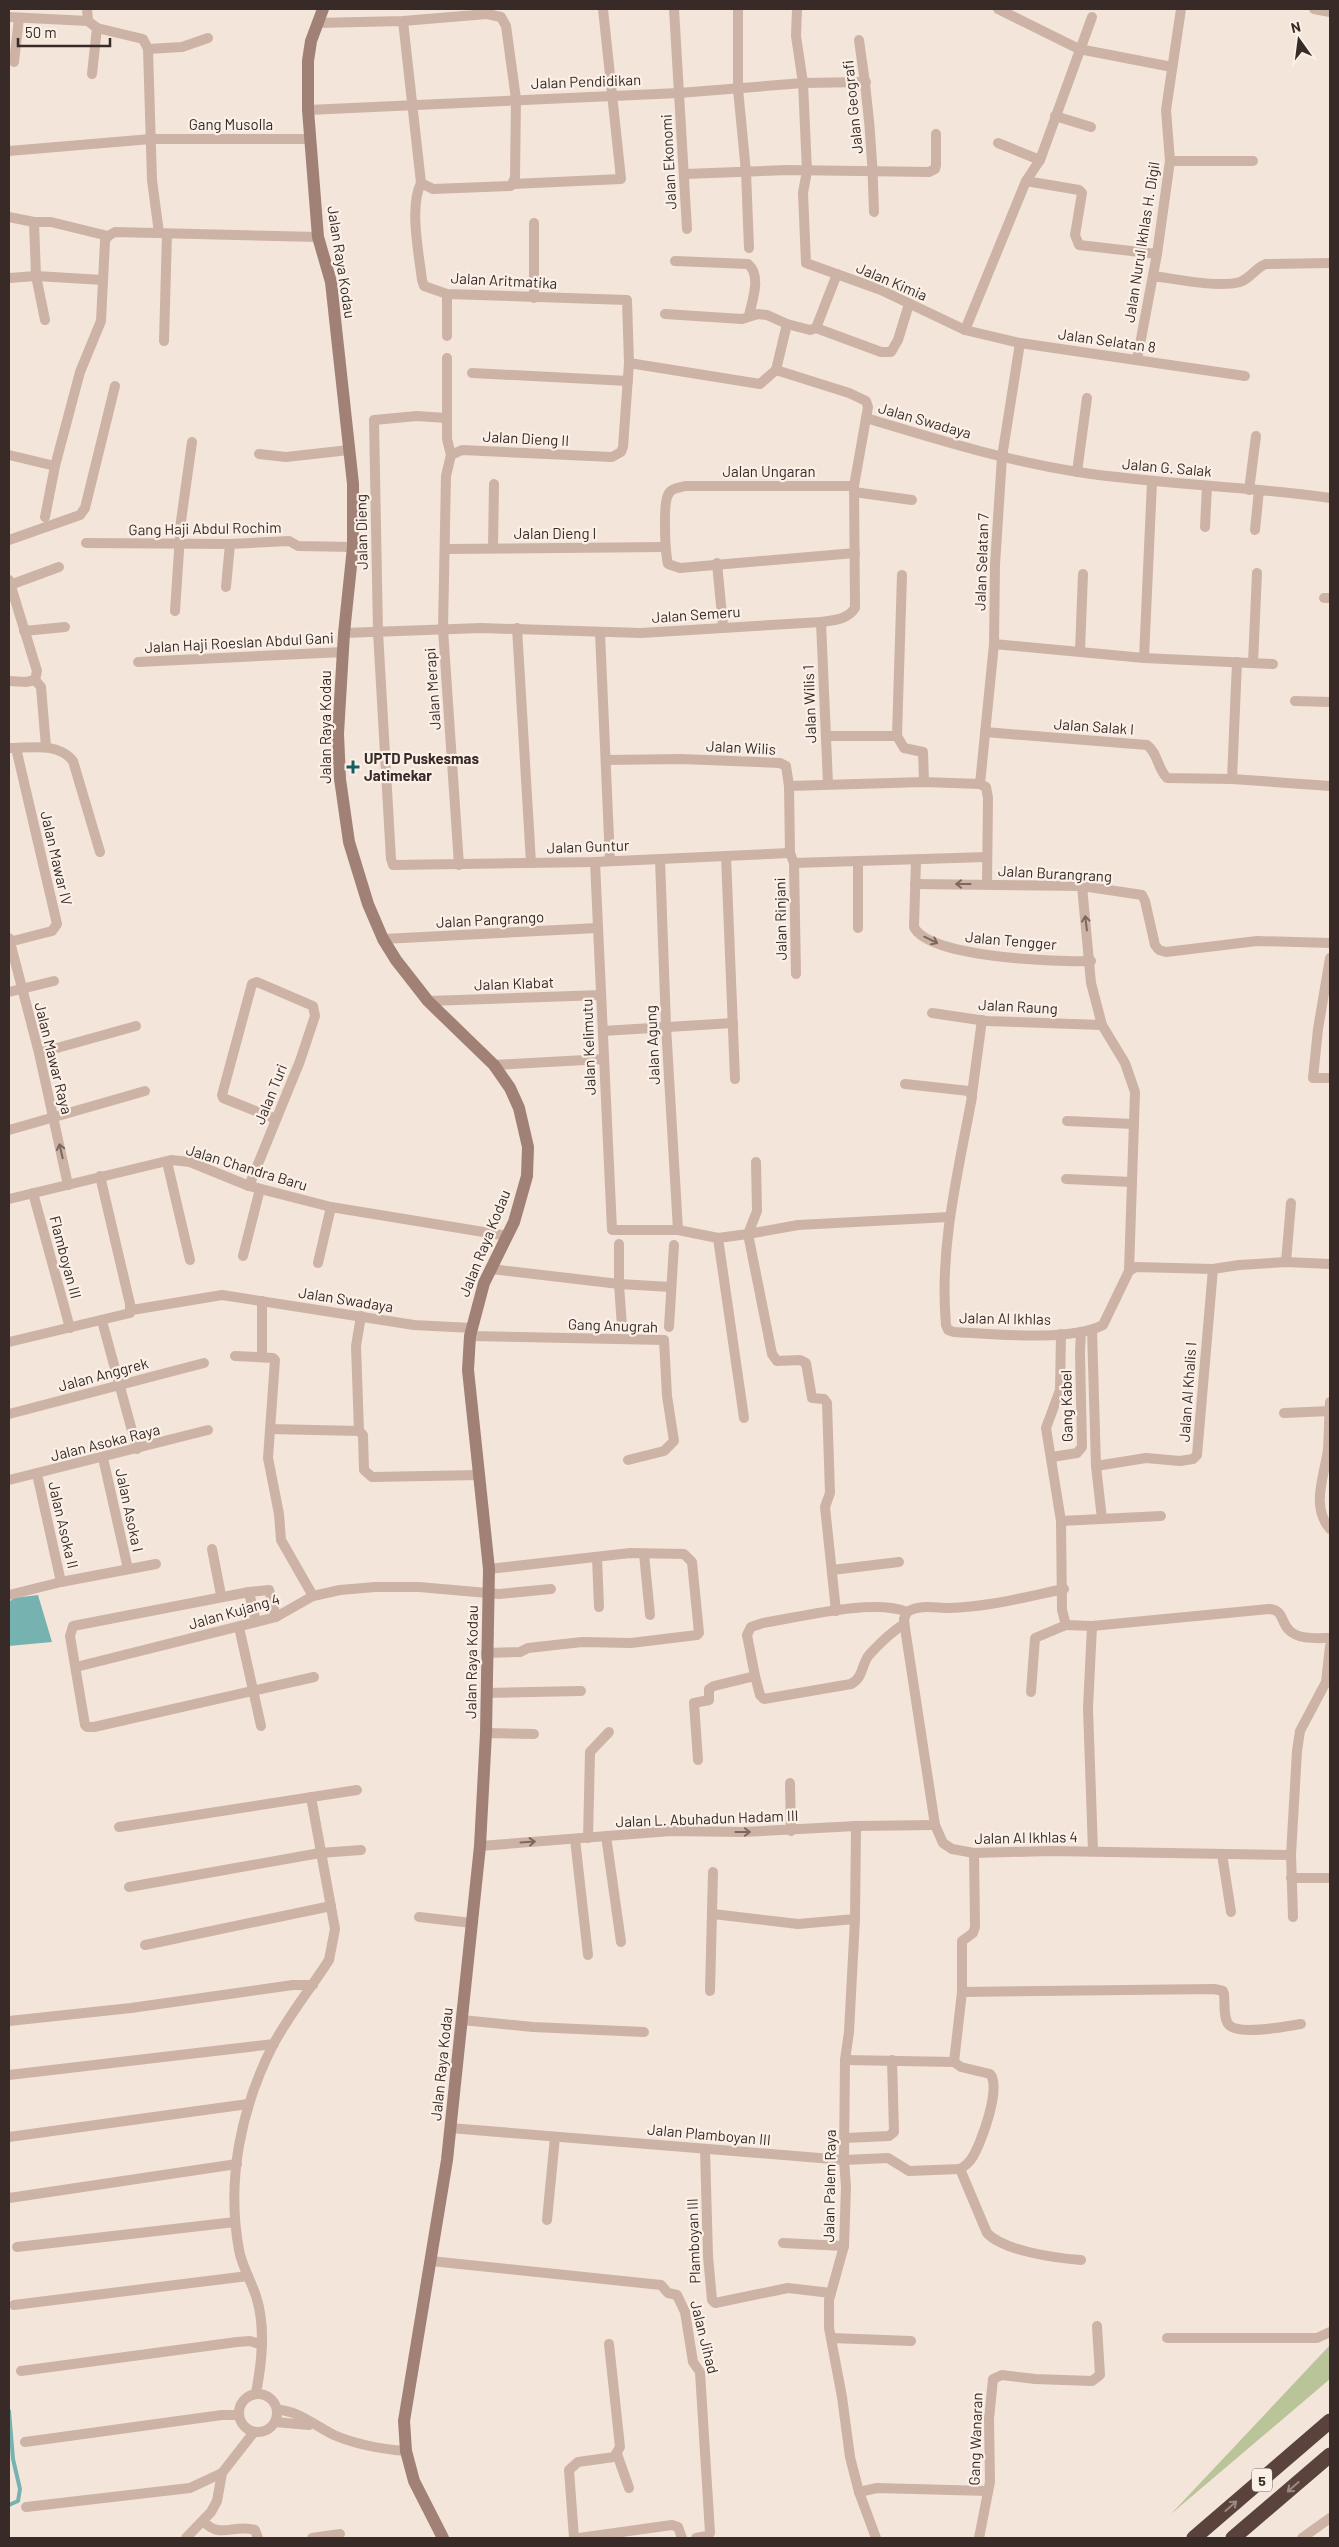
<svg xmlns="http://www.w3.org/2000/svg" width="1339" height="2547" viewBox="0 0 1339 2547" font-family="Barlow,sans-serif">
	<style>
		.green { fill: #bac499 }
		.water { fill: #76b3b0 }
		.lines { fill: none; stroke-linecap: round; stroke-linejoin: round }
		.stream { stroke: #76b3b0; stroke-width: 4 }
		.street { stroke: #cdb3a5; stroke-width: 10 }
		.secondary { stroke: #a18176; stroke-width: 12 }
		.highway { stroke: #5a433d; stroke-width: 15 }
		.oneway { stroke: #7b6860 }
		.oneway2 { stroke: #9a8881 }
		.poi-dot { fill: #195d5b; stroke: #fbf0e7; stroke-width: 2 }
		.labels { text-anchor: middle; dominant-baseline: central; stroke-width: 4.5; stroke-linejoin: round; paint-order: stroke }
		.shield { fill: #fbf0e7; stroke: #726661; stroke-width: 1 }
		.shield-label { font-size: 14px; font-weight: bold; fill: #382b27 }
		.street-label { font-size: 15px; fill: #382b27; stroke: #fbf0e7 }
		.poi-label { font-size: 15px; font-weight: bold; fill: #382b27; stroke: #fbf0e7; text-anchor: start }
	</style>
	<rect width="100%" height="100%" fill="#f4e5da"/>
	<polygon class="green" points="1330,2345 1330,2379 1171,2514"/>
	<polygon class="water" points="38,1595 52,1642 9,1646 9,1602 14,1598"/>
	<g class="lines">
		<polyline class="stream" points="9,2411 13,2459 20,2489 18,2501 9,2505"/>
		<g class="street">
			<polyline points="87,9 88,21 97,28 143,39 148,49 152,180 159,233"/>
			<polyline points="674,9 687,229"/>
			<polyline points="738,9 738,89 746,172 749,248"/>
			<polyline points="797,9 796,36 803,83 807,171 803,193 806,263 881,290 965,330 1020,343 1245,376"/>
			<polyline points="998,9 1079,49 1172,67"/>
			<polyline points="1314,9 1330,12"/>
			<polyline points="9,17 88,21"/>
			<polyline points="317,23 403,21 487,14 501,17 506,26 516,99 515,178 511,186 433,189 421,183 403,21"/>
			<path d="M859 40C868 97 873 154 874 212"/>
			<polyline points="148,49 182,47 208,38"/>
			<polyline points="14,62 19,18"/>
			<polyline points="92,74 97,28"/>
			<polyline points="308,110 679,93 803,83 866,82"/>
			<polyline points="1055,116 1091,127"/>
			<polyline points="998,143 1040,160"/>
			<polyline points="9,151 151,139 311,139"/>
			<polyline points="1170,161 1253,161"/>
			<polyline points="685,174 787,170 929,172 935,169 936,165 936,134"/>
			<polyline points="1026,181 1079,190 1082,193 1075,235 1079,245 1157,254"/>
			<path d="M421 183C409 207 419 254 422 280L424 286 447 294 627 300 629 363 623 447 621 452 612 457 462 450 451 455 446 476 443 629 459 865"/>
			<polyline points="513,184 621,179 603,9"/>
			<polyline points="9,217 34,222"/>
			<path d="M675 261 748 264C762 276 752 300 749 316"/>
			<path d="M1153 276C1176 279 1217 288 1240 282 1251 278 1255 268 1266 264L1330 263"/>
			<polyline points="9,278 36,276 103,280"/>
			<polyline points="447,294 447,336"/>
			<polyline points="534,298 534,223"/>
			<polyline points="665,314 742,319 758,314 767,315 787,324"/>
			<polyline points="45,320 36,276 34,222 51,222 108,236"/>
			<polyline points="816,328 881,352 891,352 898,340 909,304"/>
			<polyline points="965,330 1026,181 1040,160 1092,17"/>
			<polyline points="164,341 167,234"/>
			<polyline points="447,358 447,439 451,455"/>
			<polyline points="1137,360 1157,254 1170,161 1166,110 1181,9"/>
			<polyline points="629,363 760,384 776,370"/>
			<polyline points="776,370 787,324 810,330 816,328 837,274"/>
			<polyline points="472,373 628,381"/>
			<polyline points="446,418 417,416 374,420 378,632 391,859 393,865 595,862 790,853"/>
			<path d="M866 418C936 439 1006 461 1078 472 1162 485 1247 486 1330 498"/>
			<polyline points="259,454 286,457 349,450"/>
			<polyline points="9,455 55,466"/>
			<polyline points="1077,472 1087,398"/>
			<path d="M854 486H685C678 488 671 488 668 495 663 504 665 552 668 564L680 568 855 553"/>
			<polyline points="1249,490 1256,436"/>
			<polyline points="854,492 912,500"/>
			<polyline points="45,517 55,466 80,372 101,321 105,241 108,236 115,232 318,237"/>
			<polyline points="1205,527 1207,486"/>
			<polyline points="1255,530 1259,490"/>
			<polyline points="9,540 80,515 85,508 115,386"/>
			<polyline points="86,543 230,544 289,541 298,546 353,547"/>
			<polyline points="493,548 494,484"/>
			<polyline points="445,549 665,547"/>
			<polyline points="717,563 723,626"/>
			<polyline points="902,575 897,736 904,748 923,752 924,782"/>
			<polyline points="9,580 37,671 35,680"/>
			<polyline points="10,585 59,567"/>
			<polyline points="226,587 230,544"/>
			<polyline points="1324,598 1330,598"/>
			<polyline points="175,611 181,521 192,442"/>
			<polyline points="821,622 828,784"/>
			<polyline points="517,628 531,863"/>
			<polyline points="24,631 65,627"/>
			<path d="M344 633 481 628 641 633 821 622C834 620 847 620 855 608L854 486 868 407 866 401 849 393 776 370"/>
			<polyline points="600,633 610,861"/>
			<polyline points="994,644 1144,658 1273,664"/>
			<polyline points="1080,651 1083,574"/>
			<polyline points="1144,658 1152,482"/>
			<polyline points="138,662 343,652"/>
			<polyline points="1253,663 1257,573"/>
			<polyline points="35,680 41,687 46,747"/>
			<polyline points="9,681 26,682 35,680"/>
			<polyline points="1295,701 1330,702"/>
			<path d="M985 732 1147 745C1158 753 1157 768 1167 778L1232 779 1330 786"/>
			<polyline points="826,736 897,736"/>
			<path d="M10 748C31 748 58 742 73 761L100 852"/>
			<polyline points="606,760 681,759 780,763 786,766 789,786 790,853 794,863 796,974"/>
			<polyline points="1232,779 1237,662"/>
			<polyline points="980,784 994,644 995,565 1002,457 1020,343"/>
			<polyline points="980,784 986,787 988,798 987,884"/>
			<polyline points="789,786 924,782 980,784"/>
			<polyline points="726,856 735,1079"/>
			<polyline points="660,859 666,1026 678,1230"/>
			<path d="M916 861 914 927C929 958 1057 962 1091 961"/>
			<polyline points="595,862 612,1230 678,1230 718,1238 748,1234 757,1211 756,1162"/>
			<polyline points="794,863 987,857"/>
			<polyline points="915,884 1082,886 1142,895 1145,901 1155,945 1159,950 1166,952 1257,941 1330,943"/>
			<polyline points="1082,886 1091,983 1102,1025 1125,1063 1135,1092 1129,1271"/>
			<polyline points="858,928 858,862"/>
			<polyline points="9,938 39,1053 68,1185"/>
			<polyline points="383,939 598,928"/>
			<polyline points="9,942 52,931 57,924 16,748"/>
			<polyline points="1330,958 1318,1029 1313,1078 1330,1078"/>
			<polyline points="9,992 54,981"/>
			<polyline points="428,1001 601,995"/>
			<polyline points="932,1013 986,1021 1102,1025"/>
			<polyline points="603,1031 733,1023"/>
			<polyline points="39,1053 136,1026"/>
			<polyline points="494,1065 603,1059"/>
			<path d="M905 1084 969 1091 972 1097C958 1172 939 1248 946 1325L948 1330 954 1332C992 1334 1070 1342 1103 1325L1129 1271 1136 1267 1213 1269 1239 1265 1286 1262 1330 1264"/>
			<polyline points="972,1094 982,1020"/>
			<polyline points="1067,1121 1134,1124"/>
			<polyline points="9,1130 145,1091"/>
			<polyline points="167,1162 190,1260"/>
			<polyline points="1066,1179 1132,1182"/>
			<polyline points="249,1186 300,1061 315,1016 313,1006 257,982 252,984 222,1095 223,1098 276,1119"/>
			<polyline points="33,1193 70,1328"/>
			<polyline points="9,1199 171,1160 190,1162 249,1186 331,1207 508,1236"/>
			<polyline points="718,1238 744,1418"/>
			<polyline points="619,1244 619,1284 622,1327"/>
			<polyline points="243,1256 260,1189"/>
			<polyline points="1286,1262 1291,1203"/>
			<polyline points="318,1263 331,1207"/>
			<polyline points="491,1269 619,1284 671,1287"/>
			<polyline points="262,1301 262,1357"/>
			<polyline points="132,1310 222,1295 414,1325 472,1328"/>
			<polyline points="102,1321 137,1449"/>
			<polyline points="669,1327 674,1245"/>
			<polyline points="1092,1330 1096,1466"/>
			<path d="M1061 1334 1060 1390 1046 1428 1061 1521 1062 1610 1066 1625 1092 1626 1269 1609C1284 1610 1280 1621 1289 1630 1298 1640 1318 1638 1330 1638"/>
			<polyline points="470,1336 664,1340 667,1396 674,1441 664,1451 628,1460"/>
			<polyline points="9,1342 130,1313 130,1304 100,1176"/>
			<polyline points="235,1356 273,1358 275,1360 268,1458 279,1514 281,1540 313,1596"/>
			<path d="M1330 1402C1329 1417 1329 1433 1328 1449 1325 1475 1310 1506 1330 1529"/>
			<polyline points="1284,1413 1330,1411"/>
			<polyline points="9,1414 204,1363"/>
			<polyline points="270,1429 359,1431 363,1435 364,1470 372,1477 480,1475"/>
			<polyline points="359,1431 356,1346 361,1316"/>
			<polyline points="1052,1457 1077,1453 1082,1447 1080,1352 1081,1332"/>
			<polyline points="103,1458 128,1569"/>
			<polyline points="37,1474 61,1582"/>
			<polyline points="9,1480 208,1430"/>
			<polyline points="1102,1519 1096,1466 1146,1458 1180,1461 1193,1459 1197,1455 1213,1269"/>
			<polyline points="1061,1521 1161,1516"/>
			<polyline points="212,1549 221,1595"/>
			<polyline points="644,1554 650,1615"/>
			<polyline points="597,1557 599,1607"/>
			<polyline points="832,1570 899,1562"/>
			<path d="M1064 1589C1025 1597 988 1607 949 1608 935 1608 920 1604 907 1612L904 1619 905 1628 935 1825 943 1843 952 1849 974 1853 1051 1851 1291 1855 1297 1751 1300 1731 1326 1682 1330 1646"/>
			<polyline points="249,1592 269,1590 276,1617"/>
			<polyline points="9,1595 61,1582 156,1564"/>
			<polyline points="836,1611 825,1507 830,1493 827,1403 824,1399 812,1398 806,1363 800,1360 777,1361 772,1354 748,1234 798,1225 949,1217"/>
			<polyline points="256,1622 249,1592 73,1626 70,1636 85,1725 87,1727 94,1727 314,1677"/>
			<polyline points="1092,1626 1088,1708 1093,1851"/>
			<polyline points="239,1627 261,1726"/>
			<polyline points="486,1653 520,1652 528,1648 582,1642 631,1643 697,1635 699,1633 692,1562 684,1554 630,1553 489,1569"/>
			<polyline points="76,1667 276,1617 313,1596 340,1590 375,1587 419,1587 499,1594 551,1589"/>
			<path d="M755 1676 760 1695 764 1699 851 1684C864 1677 861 1665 869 1655 880 1643 891 1632 904 1624"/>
			<polyline points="1031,1692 1035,1638 1066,1625"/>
			<polyline points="486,1693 581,1691"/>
			<polyline points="486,1733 534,1734"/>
			<path d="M698 1760 694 1703 709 1700V1689L714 1686 755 1676 747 1635 751 1627 763 1623C800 1617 874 1598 907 1612"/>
			<polyline points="790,1783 791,1831"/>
			<polyline points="856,1826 855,1919 849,2032 845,2060 844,2160 846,2187 844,2246 829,2300 829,2328 842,2397 850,2457 859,2492 876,2538"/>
			<polyline points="119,1827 357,1790"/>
			<polyline points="606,1836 621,1942"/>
			<polyline points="588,1838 590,1752 609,1732"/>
			<polyline points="575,1839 588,1955"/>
			<polyline points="480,1846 671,1831 743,1832 856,1826 935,1825"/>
			<polyline points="1222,1854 1231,1912"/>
			<polyline points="1291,1855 1293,1917"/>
			<polyline points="1291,1878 1330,1878"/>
			<polyline points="129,1887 320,1853 361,1850"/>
			<polyline points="713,1914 798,1924 855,1919"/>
			<polyline points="419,1917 472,1923"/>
			<polyline points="145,1945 331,1906"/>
			<polyline points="710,1991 713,1872"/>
			<path d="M962 1992 1214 1989 1223 1991 1224 1994C1225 2003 1223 2018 1229 2025 1240 2036 1286 2026 1301 2024"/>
			<polyline points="462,2020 533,2027 644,2032"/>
			<polyline points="9,2021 131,2008 293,1985 313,1985"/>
			<path d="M845 2060 954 2062 961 2067 990 2074C1002 2087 981 2144 972 2158 969 2163 965 2166 960 2169"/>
			<polyline points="954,2062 962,1992 962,1941 973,1933 975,1927 974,1853"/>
			<polyline points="9,2075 274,2044"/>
			<polyline points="450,2128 844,2160 888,2158 909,2171 960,2169"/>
			<polyline points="9,2137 248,2104"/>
			<polyline points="845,2138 889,2136 894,2132 892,2060"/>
			<polyline points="705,2149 708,2256 712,2300 715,2303 788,2288 831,2293"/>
			<path d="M960 2169 987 2233C1004 2251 1055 2258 1081 2260"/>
			<polyline points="9,2198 237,2164"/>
			<polyline points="547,2220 555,2137"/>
			<polyline points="783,2243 844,2246"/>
			<polyline points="17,2247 235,2222"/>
			<polyline points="431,2261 661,2285 668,2293 677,2295 685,2312 693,2362 700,2372 710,2533 707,2536 696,2538"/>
			<polyline points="14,2305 248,2276"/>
			<polyline points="831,2338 911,2341"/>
			<polyline points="1167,2338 1317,2338 1330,2332"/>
			<polyline points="21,2371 237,2342 250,2341 262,2345"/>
			<path d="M256 2393C262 2362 266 2327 256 2296 251 2281 242 2266 239 2250 226 2180 241 2108 273 2045 289 2015 311 1988 329 1960L335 1929 311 1797"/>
			<circle cx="258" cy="2413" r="19"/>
			<path d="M278 2410C297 2410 317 2427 334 2435 357 2445 380 2449 406 2451"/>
			<polyline points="275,2422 309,2425"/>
			<polyline points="25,2442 222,2415 239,2415"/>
			<polyline points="617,2454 629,2488"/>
			<polyline points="859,2492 877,2488 988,2491"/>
			<polyline points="26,2507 190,2488 222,2473 254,2432"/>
			<path d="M203 2521C220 2540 235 2523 255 2530L258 2538"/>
			<polyline points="186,2538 211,2512 217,2501 222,2473"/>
			<polyline points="312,2538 340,2534"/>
			<polyline points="574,2538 569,2470 578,2462 614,2457 620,2447 609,2344"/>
			<polyline points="579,2538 672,2525 678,2527 682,2538"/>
			<polyline points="979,2538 990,2482 989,2419 993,2379 1002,2375 1035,2379 1092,2381 1100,2375 1097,2326"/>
			<polyline points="1302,2538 1330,2518"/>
		</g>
		<polyline class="secondary" points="323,9 311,41 308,61 308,110 318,237 331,282 353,484 353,547 344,633 338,734 340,779 349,842 368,904 383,939 396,960 428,1001 494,1065 510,1088 519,1108 528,1147 527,1176 514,1222 484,1283 470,1336 468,1370 489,1569 486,1733 480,1846 447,2160 404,2421 406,2451 414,2481 443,2538"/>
		<g class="highway">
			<polyline points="1194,2538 1330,2421"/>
			<polyline points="1233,2538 1330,2455"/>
		</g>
	</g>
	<defs><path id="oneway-shaft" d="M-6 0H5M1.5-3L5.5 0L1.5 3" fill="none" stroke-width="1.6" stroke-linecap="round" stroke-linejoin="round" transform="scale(1.25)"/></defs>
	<g class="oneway">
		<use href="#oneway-shaft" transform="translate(963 884) rotate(-180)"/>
		<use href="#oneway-shaft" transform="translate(1086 923) rotate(-97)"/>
		<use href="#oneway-shaft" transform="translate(931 940) rotate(26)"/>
		<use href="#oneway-shaft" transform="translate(61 1151) rotate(-103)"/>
		<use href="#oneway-shaft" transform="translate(743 1832)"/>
		<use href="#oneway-shaft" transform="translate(528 1842) rotate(-4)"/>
	</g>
	<g class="oneway2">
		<use href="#oneway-shaft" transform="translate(1293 2487) rotate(139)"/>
		<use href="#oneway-shaft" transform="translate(1231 2506) rotate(-41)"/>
	</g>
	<path class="poi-dot" d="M350.5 759.5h5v5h5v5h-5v5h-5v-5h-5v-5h5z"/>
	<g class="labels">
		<rect class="shield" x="1252" y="2468.5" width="20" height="23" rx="4"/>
		<g class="shield-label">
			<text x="1262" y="2480">5</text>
		</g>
		<g class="street-label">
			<text transform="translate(586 81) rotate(-2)">Jalan Pendidikan</text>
			<text transform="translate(852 107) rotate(-96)">Jalan Geografi</text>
			<text x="231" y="124">Gang Musolla</text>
			<text transform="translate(668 162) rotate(-93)">Jalan Ekonomi</text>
			<text transform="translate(1141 242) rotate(-81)">Jalan Nurul Ikhlas H. Digil</text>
			<text transform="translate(342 262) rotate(81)">Jalan Raya Kodau</text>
			<text transform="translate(504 280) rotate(3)">Jalan Aritmatika</text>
			<text transform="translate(892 281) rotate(23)">Jalan Kimia</text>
			<text transform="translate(1107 340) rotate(8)">Jalan Selatan 8</text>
			<text transform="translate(925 420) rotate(16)">Jalan Swadaya</text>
			<text transform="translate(526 438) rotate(3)">Jalan Dieng II</text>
			<text transform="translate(1167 467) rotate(5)">Jalan G. Salak</text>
			<text x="769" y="471">Jalan Ungaran</text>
			<text transform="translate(205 528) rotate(-1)">Gang Haji Abdul Rochim</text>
			<text transform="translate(361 532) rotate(-91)">Jalan Dieng</text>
			<text x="555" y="533">Jalan Dieng I</text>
			<text transform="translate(981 562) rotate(-88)">Jalan Selatan 7</text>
			<text transform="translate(696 614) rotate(-4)">Jalan Semeru</text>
			<text transform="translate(239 642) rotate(-3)">Jalan Haji Roeslan Abdul Gani</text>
			<text transform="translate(432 689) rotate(-94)">Jalan Merapi</text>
			<text transform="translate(809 704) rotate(-92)">Jalan Wilis 1</text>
			<text transform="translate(1094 726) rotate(4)">Jalan Salak I</text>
			<text transform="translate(325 727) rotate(-90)">Jalan Raya Kodau</text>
			<text transform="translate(741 747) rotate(3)">Jalan Wilis</text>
			<text transform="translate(588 846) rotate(-2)">Jalan Guntur</text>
			<text transform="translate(57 858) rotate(77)">Jalan Mawar IV</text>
			<text transform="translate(1055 873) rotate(3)">Jalan Burangrang</text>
			<text transform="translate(490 919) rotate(-3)">Jalan Pangrango</text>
			<text transform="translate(780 919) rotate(-91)">Jalan Rinjani</text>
			<text transform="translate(1011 940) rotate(5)">Jalan Tengger</text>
			<text transform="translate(514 983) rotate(-2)">Jalan Klabat</text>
			<text transform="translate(1018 1006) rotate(3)">Jalan Raung</text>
			<text transform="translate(652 1045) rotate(-93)">Jalan Agung</text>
			<text transform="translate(588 1047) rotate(-92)">Jalan Kelimutu</text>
			<text transform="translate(54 1058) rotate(76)">Jalan Mawar Raya</text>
			<text transform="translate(270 1094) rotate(-68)">Jalan Turi</text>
			<text transform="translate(247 1167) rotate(17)">Jalan Chandra Baru</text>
			<text transform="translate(484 1243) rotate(-68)">Jalan Raya Kodau</text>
			<text transform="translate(66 1257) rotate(75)">Flamboyan III</text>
			<text transform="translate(346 1299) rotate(9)">Jalan Swadaya</text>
			<text transform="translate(1005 1318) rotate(1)">Jalan Al Ikhlas</text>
			<text transform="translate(613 1325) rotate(2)">Gang Anugrah</text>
			<text transform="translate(103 1374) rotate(-15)">Jalan Anggrek</text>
			<text transform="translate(1187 1392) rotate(-86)">Jalan Al Khalis I</text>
			<text transform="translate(1066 1406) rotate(-91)">Gang Kabel</text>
			<text transform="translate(105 1442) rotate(-14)">Jalan Asoka Raya</text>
			<text transform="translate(130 1510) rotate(78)">Jalan Asoka I</text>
			<text transform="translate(64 1525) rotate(77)">Jalan Asoka II</text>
			<text transform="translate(234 1611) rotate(-16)">Jalan Kujang 4</text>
			<text transform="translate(471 1662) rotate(-89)">Jalan Raya Kodau</text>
			<text transform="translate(707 1818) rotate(-2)">Jalan L. Abuhadun Hadam III</text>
			<text transform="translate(1026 1837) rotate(-1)">Jalan Al Ikhlas 4</text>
			<text transform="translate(441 2064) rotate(-84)">Jalan Raya Kodau</text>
			<text transform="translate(709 2134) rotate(5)">Jalan Plamboyan III</text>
			<text transform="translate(829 2186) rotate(-89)">Jalan Palem Raya</text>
			<text transform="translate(693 2241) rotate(-92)">Plamboyan III</text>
			<text transform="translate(705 2337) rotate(76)">Jalan Jihad</text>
			<text transform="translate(975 2439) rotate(-88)">Gang Wanaran</text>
		</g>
		<g class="poi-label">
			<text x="364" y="758">UPTD Puskesmas<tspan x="364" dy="17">Jatimekar</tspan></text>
		</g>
	</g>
	<rect width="1339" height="2547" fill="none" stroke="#382b27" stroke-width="20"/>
	<g transform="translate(1299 40) rotate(346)" stroke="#fbf0e7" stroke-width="4" paint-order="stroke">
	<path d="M0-4L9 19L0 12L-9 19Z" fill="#382b27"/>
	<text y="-8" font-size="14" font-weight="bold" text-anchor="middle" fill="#382b27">N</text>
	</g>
	<path d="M18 38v8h92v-8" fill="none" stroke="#382b27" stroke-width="2.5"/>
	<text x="25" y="38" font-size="15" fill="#382b27" stroke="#fbf0e7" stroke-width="4" paint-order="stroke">50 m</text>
</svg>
